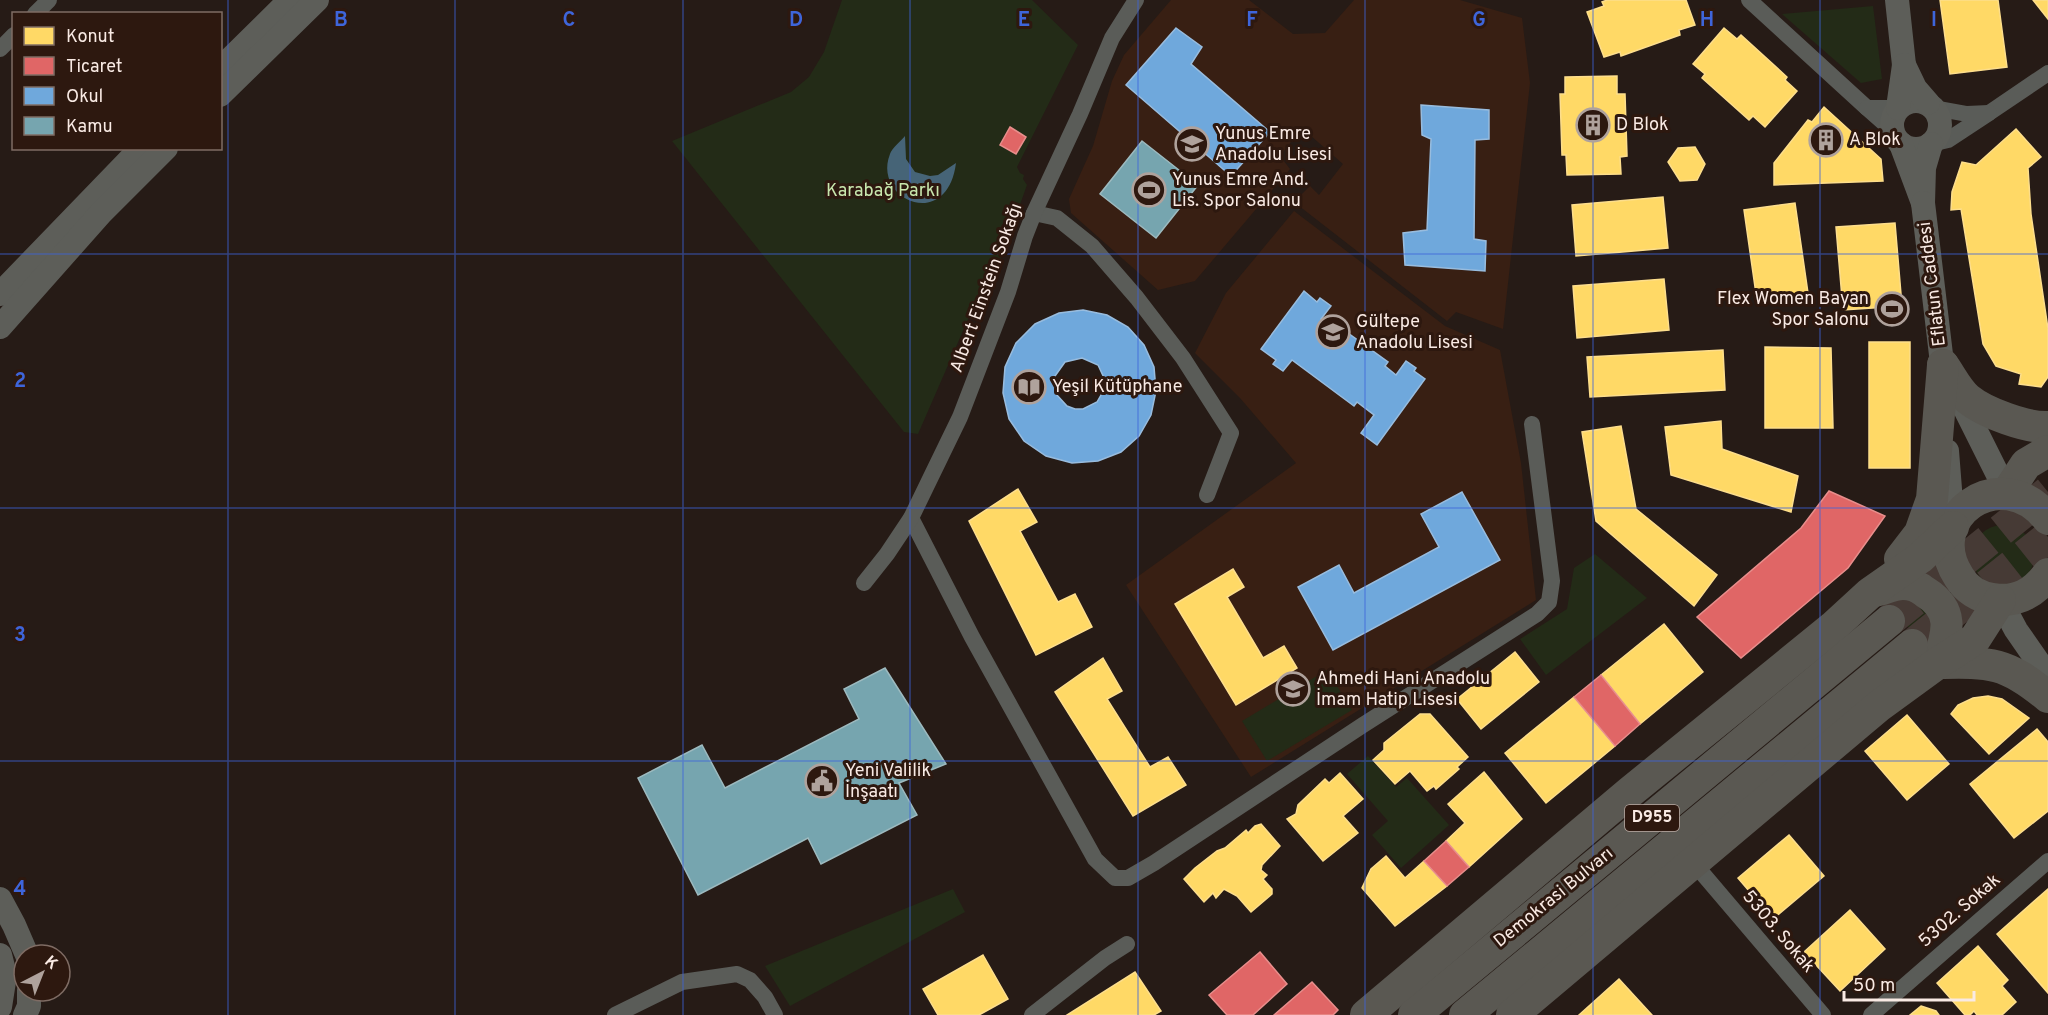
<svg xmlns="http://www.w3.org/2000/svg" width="2048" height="1015" viewBox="0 0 2048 1015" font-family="Overpass,sans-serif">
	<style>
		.built { fill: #381f13 }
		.green { fill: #232b17 }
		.water { fill: #466477 }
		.homes { fill: #ffd966; stroke: #fdde8c; stroke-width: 1.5 }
		.shops { fill: #e06666; stroke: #e88e8c; stroke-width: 1.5 }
		.schools { fill: #6fa8dc; stroke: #98bcde; stroke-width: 1.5; fill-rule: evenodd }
		.public { fill: #76a5af; stroke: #9dbabf; stroke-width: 1.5 }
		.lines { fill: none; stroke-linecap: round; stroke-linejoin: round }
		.highway-tunnel { stroke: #463a35; stroke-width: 32; stroke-dasharray: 32 16; stroke-linecap: butt }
		.street { stroke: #5a5c58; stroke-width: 16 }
		.secondary { stroke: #5d5e59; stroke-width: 24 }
		.highway { stroke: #5a5852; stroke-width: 32 }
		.grid { fill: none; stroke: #3e65da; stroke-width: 1.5; stroke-opacity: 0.55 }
		.labels { text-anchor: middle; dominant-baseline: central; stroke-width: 6; stroke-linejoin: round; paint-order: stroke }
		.shield { fill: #2d180f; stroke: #bcaba4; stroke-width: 1.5 }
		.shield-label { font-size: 16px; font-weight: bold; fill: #f9eae4 }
		.poi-label { font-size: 18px; fill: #f9eae4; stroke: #2d180f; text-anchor: start }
		.park-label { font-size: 18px; fill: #c8e7ae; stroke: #2d180f }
		.street-label { font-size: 18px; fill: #f9eae4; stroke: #2d180f }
		.grid-label { font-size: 20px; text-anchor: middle; font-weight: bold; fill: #3e65da; stroke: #2d180f; stroke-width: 6; stroke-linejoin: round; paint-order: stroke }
	</style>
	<rect width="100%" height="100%" fill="#261b16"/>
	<g class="built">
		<polygon points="1171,0 1249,0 1293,34 1325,33 1354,0 1460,0 1522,18 1530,83 1503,329 1456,312 1447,321 1294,202 1310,186 1319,195 1343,164 1302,128 1280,156 1290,169 1195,281 1158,290 1071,213 1069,199 1093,146 1112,81 1124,55"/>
		<polygon points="1294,211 1445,326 1500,350 1521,463 1536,600 1251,777 1126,585 1296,463 1240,398 1195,353 1226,293"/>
	</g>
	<g class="green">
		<polygon points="842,0 1032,0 1078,45 1017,167 1020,173 1024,175 1023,179 1027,185 988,294 976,301 918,434 904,432 672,141 791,92 809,77 824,52"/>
		<polygon points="1873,6 1882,79 1861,83 1782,14"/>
		<circle cx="2003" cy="556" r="31"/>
		<polygon points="1595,554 1647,598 1546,675 1520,639 1567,609 1574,568"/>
		<polygon points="1901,593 1931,611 1933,637 1926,647 1884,600"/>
		<polygon points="1327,670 1352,710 1267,761 1242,721"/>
		<polygon points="1368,756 1396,787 1407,778 1449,825 1401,868 1372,835 1388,821 1347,774"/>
		<polygon points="953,889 965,912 790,1006 765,966"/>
	</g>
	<path class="water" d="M905 136 906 159 915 172 930 176 938 175 956 163C947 233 872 199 890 154 892 148 900 142 905 136Z"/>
	<g class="homes">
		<polygon points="1607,0 1686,0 1695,25 1679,30 1680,35 1621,56 1620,52 1604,57 1587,12 1604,6 1602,2"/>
		<polygon points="1940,0 1998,0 2007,67 1950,74"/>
		<polygon points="2033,0 2048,0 2048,19"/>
		<polygon points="1724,28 1737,39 1741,35 1787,77 1785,80 1797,91 1765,127 1753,116 1749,120 1702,78 1705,74 1693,64"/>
		<polygon points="1617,76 1617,94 1625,94 1627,156 1620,157 1621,174 1567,175 1566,155 1562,155 1560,94 1565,94 1565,77"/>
		<polygon points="1824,107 1881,159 1883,181 1774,185 1774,163 1808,120 1812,122"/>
		<polygon points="2016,129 2041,157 2028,168 2031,214 2048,329 2048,377 2041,387 2019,384 2021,374 1996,366 1983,344 1961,209 1951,210 1952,192 1962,162 1976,165"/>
		<polygon points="1695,147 1705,164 1697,180 1680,181 1668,162 1678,148"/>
		<polygon points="1663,197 1668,248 1576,256 1572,205"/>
		<polygon points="1795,203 1808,293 1757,301 1744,210"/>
		<polygon points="1895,223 1902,306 1843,310 1836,227"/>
		<polygon points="1664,279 1669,330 1577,338 1573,286"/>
		<rect x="1869" y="342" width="41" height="126"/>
		<polygon points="1765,347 1831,348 1833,428 1765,428"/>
		<polygon points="1723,350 1725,390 1590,397 1587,357"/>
		<polygon points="1721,421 1722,449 1798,476 1791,512 1671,475 1665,427"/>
		<polygon points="1621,426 1636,509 1717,575 1694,606 1596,521 1582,432"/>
		<polygon points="1018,489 1037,522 1020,531 1058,602 1075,594 1092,627 1036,655 969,521"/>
		<polygon points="1233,569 1244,587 1227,597 1263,658 1284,646 1297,668 1236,705 1175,604"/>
		<polygon points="1664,624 1703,672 1640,724 1601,675"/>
		<polygon points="1515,652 1539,682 1481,729 1457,699"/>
		<polygon points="1103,658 1122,691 1107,699 1150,767 1168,757 1186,785 1133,816 1055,692"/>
		<polygon points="1988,696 2002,699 2029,718 1989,754 1951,714 1958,705 1973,698"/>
		<polygon points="1574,697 1615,746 1546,803 1505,753"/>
		<polygon points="1420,714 1430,714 1468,757 1457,767 1459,769 1436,789 1434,786 1427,791 1410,771 1395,784 1373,760 1384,750 1384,743"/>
		<polygon points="1907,715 1949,764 1907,800 1865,751"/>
		<polygon points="2037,729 2048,742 2048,811 2014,838 1970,784"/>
		<polygon points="1484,772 1522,819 1469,867 1446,841 1465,823 1448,804"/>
		<polygon points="1340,773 1363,799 1343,816 1358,833 1323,861 1287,819 1296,814 1298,805 1325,779 1329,783"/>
		<polygon points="1261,824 1280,846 1262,865 1261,870 1267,875 1263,879 1272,889 1272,894 1251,912 1237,896 1224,889 1216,898 1213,893 1204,902 1184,879 1195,868 1217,851 1225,848 1246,830 1248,833 1255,826"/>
		<polygon points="1789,835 1824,876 1773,919 1738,878"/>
		<polygon points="1386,856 1405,878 1424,861 1447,886 1395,926 1362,888 1371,869"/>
		<polygon points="2048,889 2048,993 1997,934"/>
		<polygon points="1850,910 1885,949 1840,991 1804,952"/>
		<polygon points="1978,946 2008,980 2002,986 2016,1002 2002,1015 1977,1015 1974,1011 1970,1015 1965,1015 1937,983"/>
		<polygon points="983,955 1008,999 979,1015 938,1015 923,989"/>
		<polygon points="1135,972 1161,1011 1154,1015 1067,1015"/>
		<polygon points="1619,979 1652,1015 1579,1015"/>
		<polygon points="1921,1006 1936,1011 1939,1015 1910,1015"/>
	</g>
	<g class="shops">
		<polygon points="1010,127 1026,137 1016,154 1000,145"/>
		<polygon points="1829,491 1885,516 1848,568 1741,658 1697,617 1801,528"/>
		<polygon points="1601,675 1640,724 1615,746 1574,697"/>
		<polygon points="1446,841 1469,867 1447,886 1424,861"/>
		<polygon points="1260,952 1287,984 1253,1015 1227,1015 1209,995"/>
		<polygon points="1312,982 1338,1010 1333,1015 1274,1015"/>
	</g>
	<g class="schools">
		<polygon points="1176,28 1202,47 1191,64 1270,132 1231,176 1126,85"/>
		<polygon points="1421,105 1489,110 1489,139 1475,140 1474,239 1486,241 1485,271 1405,265 1403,233 1427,230 1431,139 1422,135"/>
		<polygon points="1304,291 1317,302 1320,298 1331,306 1321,319 1331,326 1334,323 1388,362 1385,366 1396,375 1406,361 1416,368 1414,371 1425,379 1377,445 1361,433 1374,415 1357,402 1354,406 1292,360 1283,371 1273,364 1276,360 1261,349"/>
		<path d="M1083 310 1107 315 1128 327 1144 345 1154 367 1156 391 1151 415 1139 436 1121 452 1098 461 1072 463 1046 456 1024 441 1009 419 1003 393 1005 367 1016 343 1035 324 1059 313ZM1082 358 1098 365 1105 380V388L1097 402 1083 409H1075L1067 406 1056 394 1055 376 1065 362Z"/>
		<polygon points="1462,492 1500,560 1333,650 1298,587 1339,565 1354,593 1439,547 1421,514"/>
	</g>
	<g class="public">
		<polygon points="1142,141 1198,185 1156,238 1100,194"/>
		<polygon points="885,668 946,764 899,783 917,815 821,864 808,838 698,895 638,778 702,745 725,788 859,719 844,689"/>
	</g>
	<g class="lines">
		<g class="highway-tunnel">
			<polyline points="1889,621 2048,492"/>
			<polyline points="1912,645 2048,537"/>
		</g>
		<g class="street">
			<polyline points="1749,0 1867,108"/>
			<polyline points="35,14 49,0"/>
			<polyline points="0,49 14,35"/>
			<polyline points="1989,113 2048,73"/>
			<polyline points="1893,131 1867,108 1898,108"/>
			<polyline points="1931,144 1948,140 1989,113 1967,114 1934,108"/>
			<polyline points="1034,213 1057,218 1092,246 1137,298 1183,358 1231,433 1207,495"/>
			<polyline points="911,518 972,637 1095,859 1115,878 1128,878 1154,863 1363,725 1537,614 1549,602 1552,581 1532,424"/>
			<polyline points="864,583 887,554 911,518 960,417 1008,292 1025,236 1034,213 1080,114 1112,38 1136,0"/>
			<polyline points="1703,874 1823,1015"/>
			<polyline points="615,1015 682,982 737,974 750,980 765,997 775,1015"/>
			<polyline points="1032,1015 1105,958 1127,944"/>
			<polyline points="1871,1015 2048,861"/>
		</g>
		<g class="secondary">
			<polyline points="1897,0 1904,65"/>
			<polyline points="220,69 290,0"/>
			<polyline points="220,95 317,0"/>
			<circle cx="1916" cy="125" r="24"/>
			<polyline points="1898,108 1904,65 1915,88 1928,103"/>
			<polyline points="1901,144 1923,203 1924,168 1931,144"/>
			<polyline points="1923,203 1944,380"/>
			<polyline points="0,294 141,148"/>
			<polyline points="0,327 101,213 166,148"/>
			<polyline points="1956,391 2007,493"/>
			<polyline points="1947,451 1953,527"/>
			<polyline points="2000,600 2016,630 2048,676"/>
			<polyline points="0,899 14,925 27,955"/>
			<polyline points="0,955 5,975 0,1007"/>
			<polyline points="25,1015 29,1006 29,991"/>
		</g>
		<g class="highway">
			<path d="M1943 365C1951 376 1958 391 1968 399 1985 413 2027 428 2048 427"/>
			<polyline points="2007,493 2026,464 2048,451"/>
			<path d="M2048 519C2001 459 1920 518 1959 577 1966 589 1979 597 1993 599 2017 603 2034 593 2048 574"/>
			<polyline points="1900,559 1920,533 1932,499 1943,365"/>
			<path d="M1875 591C1884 589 1894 584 1903 584 1911 584 1919 587 1925 592 1956 611 1947 634 1938 663 1991 662 2006 662 2048 697"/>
			<polyline points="1366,1015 1630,792 1833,627 1870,593 1920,558 1953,527"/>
			<polyline points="1414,1015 1889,621"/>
			<polyline points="1465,1015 1912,645"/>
			<polyline points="1512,1015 1879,706 1938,663 1975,639 2000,600"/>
		</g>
	</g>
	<path class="grid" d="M228 0V1015M455 0V1015M683 0V1015M910 0V1015M1138 0V1015M1365 0V1015M1593 0V1015M1820 0V1015M0 254H2048M0 508H2048M0 761H2048"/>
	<defs>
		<symbol id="building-ring" viewBox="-11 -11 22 22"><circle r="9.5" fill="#2d180f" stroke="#afa29c" stroke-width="1.5"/><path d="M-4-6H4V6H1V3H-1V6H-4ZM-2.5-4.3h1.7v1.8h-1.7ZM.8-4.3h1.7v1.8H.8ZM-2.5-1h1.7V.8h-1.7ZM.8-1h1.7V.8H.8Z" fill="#afa29c"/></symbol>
		<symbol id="school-ring" viewBox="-11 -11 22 22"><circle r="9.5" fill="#2d180f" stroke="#afa29c" stroke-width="1.5"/><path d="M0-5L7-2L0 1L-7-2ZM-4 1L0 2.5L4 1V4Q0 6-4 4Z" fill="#afa29c"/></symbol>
		<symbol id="stadium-ring" viewBox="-11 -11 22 22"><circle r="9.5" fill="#2d180f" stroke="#afa29c" stroke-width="1.5"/><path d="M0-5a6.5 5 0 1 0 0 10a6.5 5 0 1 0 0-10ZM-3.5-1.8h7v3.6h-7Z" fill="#afa29c"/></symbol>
		<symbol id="library-ring" viewBox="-11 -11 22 22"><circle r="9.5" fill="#2d180f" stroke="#afa29c" stroke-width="1.5"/><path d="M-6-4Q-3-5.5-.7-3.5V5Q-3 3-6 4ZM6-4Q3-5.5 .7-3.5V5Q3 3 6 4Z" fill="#afa29c"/></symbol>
		<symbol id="civic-ring" viewBox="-11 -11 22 22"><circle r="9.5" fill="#2d180f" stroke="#afa29c" stroke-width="1.5"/><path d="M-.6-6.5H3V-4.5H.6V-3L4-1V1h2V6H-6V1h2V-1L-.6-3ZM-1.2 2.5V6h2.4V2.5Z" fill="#afa29c"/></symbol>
	</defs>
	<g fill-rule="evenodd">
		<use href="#building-ring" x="1574" y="106" width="38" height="38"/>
		<use href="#building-ring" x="1807" y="121" width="38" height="38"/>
		<use href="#school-ring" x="1173" y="125" width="38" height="38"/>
		<use href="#stadium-ring" x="1130" y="171" width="38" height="38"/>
		<use href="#stadium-ring" x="1873" y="290" width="38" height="38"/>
		<use href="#school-ring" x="1314" y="313" width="38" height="38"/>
		<use href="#library-ring" x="1010" y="368" width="38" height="38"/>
		<use href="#school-ring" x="1274" y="670" width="38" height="38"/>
		<use href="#civic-ring" x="803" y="762" width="38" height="38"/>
	</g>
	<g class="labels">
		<rect class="shield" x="1625" y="805" width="54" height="26" rx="4.5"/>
		<g class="shield-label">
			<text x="1652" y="818">D955</text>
		</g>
		<g class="poi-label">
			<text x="1616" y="125">D Blok</text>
			<text x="1215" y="134">Yunus Emre<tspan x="1215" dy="21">Anadolu Lisesi</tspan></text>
			<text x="1849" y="140">A Blok</text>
			<text x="1172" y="180">Yunus Emre And.<tspan x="1172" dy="21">Lis. Spor Salonu</tspan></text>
			<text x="1869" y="299" text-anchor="end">Flex Women Bayan<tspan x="1869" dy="21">Spor Salonu</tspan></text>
			<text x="1356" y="322">Gültepe<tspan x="1356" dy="21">Anadolu Lisesi</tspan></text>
			<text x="1052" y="387">Yeşil Kütüphane</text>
			<text x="1316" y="679">Ahmedi Hani Anadolu<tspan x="1316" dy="21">İmam Hatip Lisesi</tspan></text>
			<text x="845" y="771">Yeni Valilik<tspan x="845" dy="21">İnşaatı</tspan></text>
		</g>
		<g class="park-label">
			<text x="883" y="191">Karabağ Parkı</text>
		</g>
		<g class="street-label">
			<text transform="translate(1933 284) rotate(-97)">Eflatun Caddesi</text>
			<text transform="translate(987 288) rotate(-70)">Albert Einstein Sokağı</text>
			<text transform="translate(1554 898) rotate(-39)">Demokrasi Bulvarı</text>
			<text transform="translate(1960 911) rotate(-41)">5302. Sokak</text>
			<text transform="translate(1778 932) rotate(50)">5303. Sokak</text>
		</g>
	</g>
	<g class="grid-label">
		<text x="341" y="26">B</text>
		<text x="569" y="26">C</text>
		<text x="796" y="26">D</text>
		<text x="1024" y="26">E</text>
		<text x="1252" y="26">F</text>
		<text x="1479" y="26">G</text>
		<text x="1707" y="26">H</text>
		<text x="1934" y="26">I</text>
		<text x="20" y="387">2</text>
		<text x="20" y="641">3</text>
		<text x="20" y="895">4</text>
	</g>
	<rect x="12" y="12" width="210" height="138" fill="#2d180f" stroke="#7f6c64" stroke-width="1.5"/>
	<rect x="24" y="27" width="30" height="18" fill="#ffd966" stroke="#7f6c64" stroke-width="1.5"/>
	<text x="66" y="42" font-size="18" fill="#f9eae4">Konut</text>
	<rect x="24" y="57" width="30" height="18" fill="#e06666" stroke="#7f6c64" stroke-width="1.5"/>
	<text x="66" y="72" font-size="18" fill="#f9eae4">Ticaret</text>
	<rect x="24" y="87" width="30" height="18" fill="#6fa8dc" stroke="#7f6c64" stroke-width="1.5"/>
	<text x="66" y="102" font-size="18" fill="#f9eae4">Okul</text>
	<rect x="24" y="117" width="30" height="18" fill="#76a5af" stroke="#7f6c64" stroke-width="1.5"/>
	<text x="66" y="132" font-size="18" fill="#f9eae4">Kamu</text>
	<g transform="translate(42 973) rotate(42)"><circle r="28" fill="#2d180f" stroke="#7f6c64" stroke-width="1.5"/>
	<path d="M0-4.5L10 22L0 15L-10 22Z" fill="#afa29c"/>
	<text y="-9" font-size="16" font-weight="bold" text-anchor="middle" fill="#f9eae4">K</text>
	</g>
	<path d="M1844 991v9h130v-9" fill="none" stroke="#f9eae4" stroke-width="3"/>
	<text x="1853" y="991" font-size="18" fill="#f9eae4" stroke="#2d180f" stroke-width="4.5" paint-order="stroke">50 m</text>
</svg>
